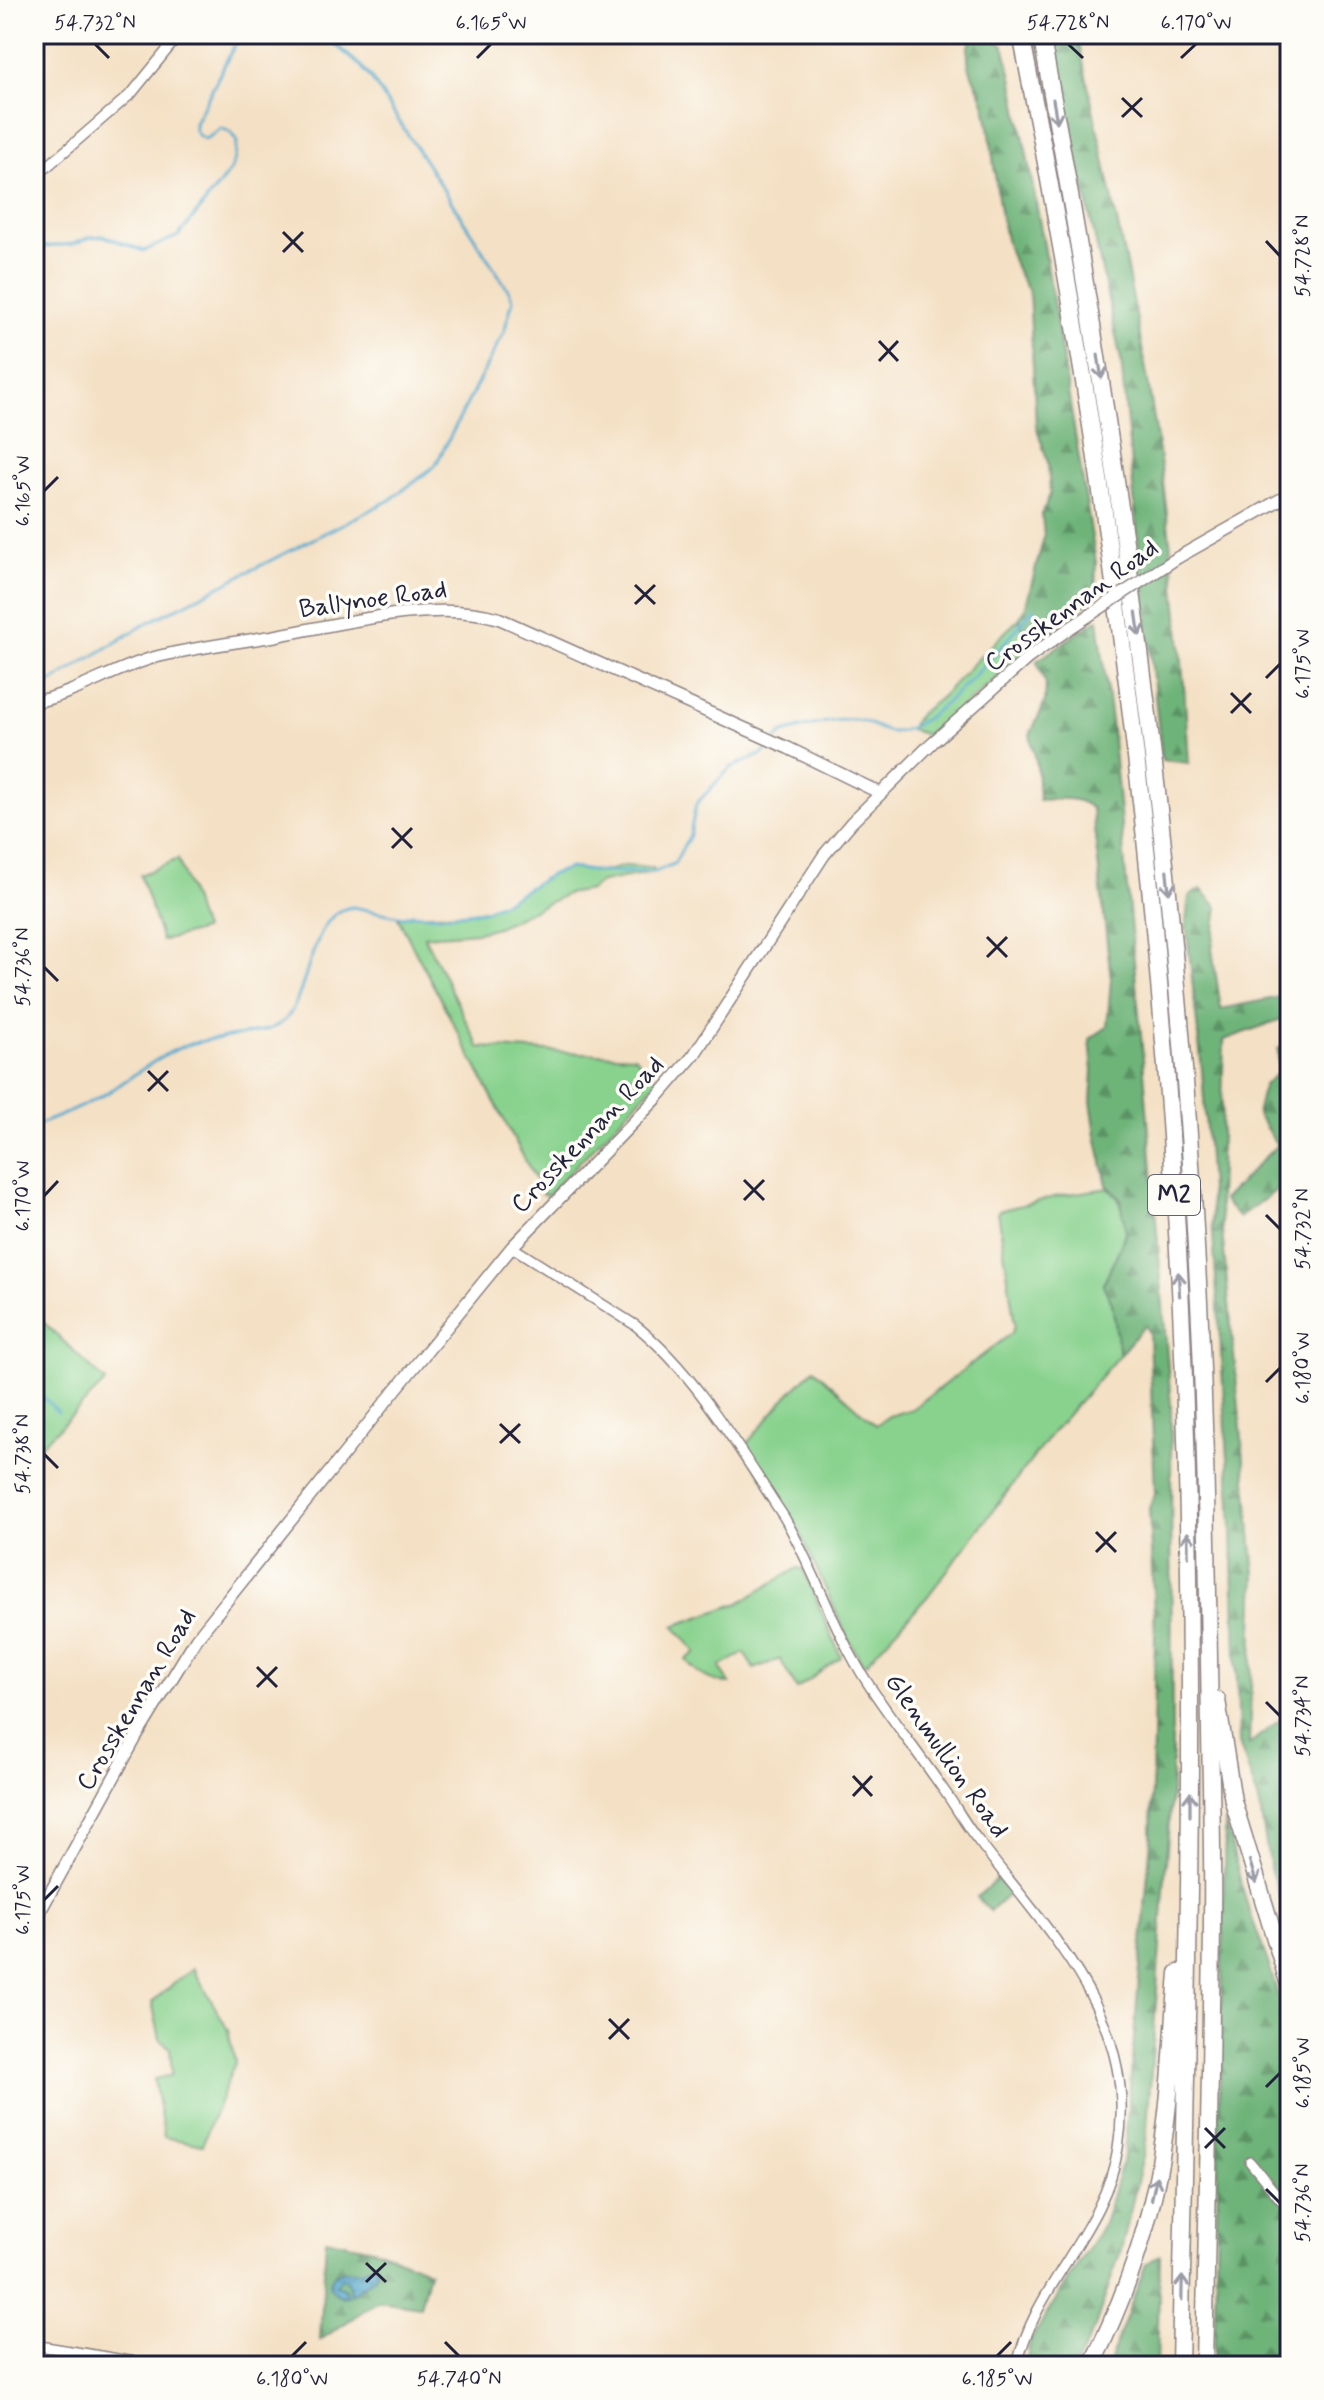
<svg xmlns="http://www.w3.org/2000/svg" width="1324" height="2400" viewBox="0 0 1324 2400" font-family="Mynerve,sans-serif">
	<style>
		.green { fill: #89d28e; stroke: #567a64; stroke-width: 2 }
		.forest { fill: url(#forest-firs); stroke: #486b5a; stroke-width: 2 }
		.water { fill: url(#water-rules); stroke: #3a6684; stroke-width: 2 }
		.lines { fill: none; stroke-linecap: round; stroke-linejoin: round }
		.stream { stroke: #51a9ce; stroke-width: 3 }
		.minor-casing { stroke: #8b8180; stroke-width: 12 }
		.tertiary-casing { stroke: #8b8180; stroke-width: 14 }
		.motorway-casing { stroke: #8b8180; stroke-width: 19 }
		.minor { stroke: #fff; stroke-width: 9 }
		.tertiary { stroke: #fff; stroke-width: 11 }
		.motorway { stroke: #fff; stroke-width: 16 }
		.tertiary-bridge-casing { stroke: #8b8180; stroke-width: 14; stroke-linecap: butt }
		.tertiary-bridge { stroke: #fff; stroke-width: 11 }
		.oneway { stroke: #9c9ca7 }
		.ticks { fill: none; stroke: #22223b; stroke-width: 3 }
		.labels { text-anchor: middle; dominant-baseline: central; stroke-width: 7; stroke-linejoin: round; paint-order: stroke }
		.shield { fill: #fdfcf7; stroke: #646373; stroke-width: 2 }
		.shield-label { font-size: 24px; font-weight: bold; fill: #22223b }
		.street-label { font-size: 26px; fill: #22223b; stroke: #fdfcf7 }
		.neatline { fill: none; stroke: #22223b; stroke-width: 3 }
		.ticks-label { font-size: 20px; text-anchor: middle; fill: #22223b }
	</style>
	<defs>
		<pattern id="forest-firs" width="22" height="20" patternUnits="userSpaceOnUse" patternTransform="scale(2)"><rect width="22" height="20" fill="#6eb479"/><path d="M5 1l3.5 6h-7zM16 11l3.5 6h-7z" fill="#5a9264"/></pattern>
		<pattern id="water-rules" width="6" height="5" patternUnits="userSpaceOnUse" patternTransform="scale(2)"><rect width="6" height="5" fill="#51a9ce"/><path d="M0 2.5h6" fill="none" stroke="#4389a8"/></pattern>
	</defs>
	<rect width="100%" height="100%" fill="#fdfcf7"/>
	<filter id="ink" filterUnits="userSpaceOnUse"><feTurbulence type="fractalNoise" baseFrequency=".0125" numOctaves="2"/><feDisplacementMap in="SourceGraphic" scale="16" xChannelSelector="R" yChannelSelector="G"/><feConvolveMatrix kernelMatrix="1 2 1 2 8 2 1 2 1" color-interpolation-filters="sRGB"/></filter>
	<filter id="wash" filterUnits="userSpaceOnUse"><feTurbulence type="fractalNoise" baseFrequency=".006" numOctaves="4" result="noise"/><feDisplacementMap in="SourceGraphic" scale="32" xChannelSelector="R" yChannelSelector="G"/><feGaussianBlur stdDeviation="1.8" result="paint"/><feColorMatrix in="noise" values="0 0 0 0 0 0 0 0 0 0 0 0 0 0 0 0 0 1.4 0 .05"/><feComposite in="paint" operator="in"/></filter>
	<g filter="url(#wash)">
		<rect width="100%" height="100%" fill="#f4e0c4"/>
		<g class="green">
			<path d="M1019 619 1028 640 1038 642 929 736 910 729C919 709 929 709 944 694 968 669 992 644 1019 619Z"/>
			<polygon points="178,859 203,930 162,941 140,875"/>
			<path d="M625 866 653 868 654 872 601 882 590 890 567 894 497 927 478 932 424 936 479 1047 634 1056 658 1080 548 1195 543 1194 398 918C424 910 451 917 479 911 508 905 530 883 557 872 575 864 583 872 600 871 608 871 617 868 625 866Z"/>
			<path d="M1109 1188C1143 1222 1116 1250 1103 1285L1112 1303 1120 1354 1052 1433 927 1597 866 1663H862L847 1636 799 1530 743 1448 789 1394 814 1369 876 1425 889 1416 912 1409 1012 1333 1015 1325 998 1211 1062 1195Z"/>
			<polygon points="34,1313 106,1382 34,1452"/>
			<path d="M798 1568 803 1569 841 1657 797 1689 780 1659 754 1669 744 1653 720 1667 730 1684C711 1682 698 1675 686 1660L696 1652 674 1626 739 1603Z"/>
			<polygon points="193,1968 228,2030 235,2062 202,2145 164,2137 154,2079 172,2075 170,2048 160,2039 152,2002"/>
		</g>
		<g class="forest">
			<path d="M975 34H988L1004 46 1012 77 1044 245 1096 562 1095 597 1038 642 1028 640 1019 619 1025 609 1044 537 1042 514 1050 494 1048 463 1036 425 1029 291C994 243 998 168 986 110 982 90 966 73 968 51 968 45 972 40 975 34Z"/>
			<path d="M1073 34H1077C1105 166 1136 298 1156 432 1172 541 1183 653 1189 763L1162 760 1138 540 1121 360 1054 47Z"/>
			<path d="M1098 619 1112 729 1142 1046 1171 1405 1172 1778 1146 2143 1122 2247 1095 2327 1075 2366H1026L1030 2341 1105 2221 1124 2156 1151 1837 1155 1635 1149 1508 1155 1495 1149 1333 1145 1325 1120 1354 1112 1303 1103 1285 1126 1234 1121 1199 1107 1185 1096 1135 1091 1101 1093 1071 1090 1039 1107 1027 1111 979 1092 809C1078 795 1057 799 1039 800L1037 765 1030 735 1045 702 1046 684 1037 661Z"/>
			<polygon points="1201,889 1218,907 1212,949 1221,1009 1290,995 1290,1016 1224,1040 1219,1199 1255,1574 1249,1744 1290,1712 1290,1928 1270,1868 1259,1802 1239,1743 1231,1503 1202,1070 1186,923 1189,896"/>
			<polygon points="1290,1043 1290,1180 1239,1218 1223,1200 1277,1145 1257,1114 1264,1085 1279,1072 1278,1049"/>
			<polygon points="1225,1821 1245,1898 1271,1971 1290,2038 1290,2366 1214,2366"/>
			<polygon points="997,1879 1010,1893 990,1911 977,1897"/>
			<polygon points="326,2239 381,2251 429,2271 420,2307 378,2301 320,2340"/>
			<polygon points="1160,2255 1157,2366 1108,2366 1146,2264"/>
		</g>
		<path class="water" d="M373 2264 377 2266 375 2277 351 2294 347 2279 341 2278 336 2285 345 2289 348 2296C340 2298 333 2293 329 2286 334 2265 347 2272 362 2271Z"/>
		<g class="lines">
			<g class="stream">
				<polyline points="34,248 73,244 91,237 104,236 144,251 178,236 186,227 230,171 235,158 237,141 230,132 221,128 206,139 199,136 195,130 195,123 240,34"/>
				<polyline points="34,689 53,681 147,623 390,500 435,466 504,332 513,300 509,291 375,84 362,67 323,34"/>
				<path d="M777 739 783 733C807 727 837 716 862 721 872 724 882 731 891 732 930 735 1010 637 1034 608"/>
				<path d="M34 1126C61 1116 93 1103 116 1087 140 1071 163 1053 190 1044 214 1036 269 1036 284 1021 311 995 308 911 353 907L403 917 412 914 440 916 483 911 504 902 552 874 570 868 599 872H654L674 864 690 835 696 804 730 768 763 754 767 749"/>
				<polyline points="34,1140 34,1128"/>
				<polyline points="34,1388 58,1412"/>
			</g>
		</g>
	</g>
	<g filter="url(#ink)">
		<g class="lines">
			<defs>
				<g id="minor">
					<polyline points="34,178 132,93 180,34"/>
					<path d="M512 1247 635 1325C695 1372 742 1454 784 1517 816 1572 834 1632 869 1685 892 1720 919 1754 943 1789 955 1805 964 1823 977 1839 1048 1933 1140 2019 1118 2148 1105 2231 1034 2285 1017 2366"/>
					<polyline points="1250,2162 1290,2211"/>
					<polyline points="34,2345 160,2366"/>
				</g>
				<g id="tertiary">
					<polyline points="1177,558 1290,494"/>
					<path d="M34 702C78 694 117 666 160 656 198 647 237 642 275 636 341 624 434 599 498 618L788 748 880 793"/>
					<polyline points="34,1922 135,1739 196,1639 384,1404 512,1247 656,1099 694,1055 824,855 851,823 933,742 1028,658 1067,630"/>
				</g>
				<g id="motorway">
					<path d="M1021 34C1108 466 1165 913 1183 1354 1197 1691 1187 2029 1180 2366"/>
					<path d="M1041 34C1118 447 1177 863 1198 1283 1206 1432 1208 1581 1210 1730 1211 1793 1213 1856 1212 1919 1211 2068 1207 2217 1204 2366"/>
					<polyline points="1217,1700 1233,1801 1290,1988"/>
					<path d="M1091 2366C1124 2300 1149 2229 1161 2157 1171 2096 1173 2034 1178 1973"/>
				</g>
			</defs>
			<use href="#minor" class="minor-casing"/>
			<use href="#tertiary" class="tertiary-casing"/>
			<use href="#motorway" class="motorway-casing"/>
			<use href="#minor" class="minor"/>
			<use href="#tertiary" class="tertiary"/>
			<use href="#motorway" class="motorway"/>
			<defs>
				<polyline id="tertiary-bridge" points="1067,630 1177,558"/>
			</defs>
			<use href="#tertiary-bridge" class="tertiary-bridge-casing"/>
			<use href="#tertiary-bridge" class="tertiary-bridge"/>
		</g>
		<defs><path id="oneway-shaft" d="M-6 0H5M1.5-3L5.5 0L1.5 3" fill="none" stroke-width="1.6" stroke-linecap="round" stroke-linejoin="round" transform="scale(2)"/></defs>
		<g class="oneway">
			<use href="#oneway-shaft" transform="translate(1055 111) rotate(80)"/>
			<use href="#oneway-shaft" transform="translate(1100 367) rotate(81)"/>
			<use href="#oneway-shaft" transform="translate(1138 624) rotate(82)"/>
			<use href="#oneway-shaft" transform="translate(1168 882) rotate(84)"/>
			<use href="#oneway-shaft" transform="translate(1179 1284) rotate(-93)"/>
			<use href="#oneway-shaft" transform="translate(1188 1544) rotate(-91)"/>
			<use href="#oneway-shaft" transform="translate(1190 1804) rotate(-90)"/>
			<use href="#oneway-shaft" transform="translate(1253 1872) rotate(73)"/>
			<use href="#oneway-shaft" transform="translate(1154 2188) rotate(-78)"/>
			<use href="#oneway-shaft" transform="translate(1182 2288) rotate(-89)"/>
		</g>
	</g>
	<path class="ticks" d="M95 44 109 58M1068 44 1083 58M477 58 491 44M1181 58 1196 44M1122 98 1142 117M1122 117 1142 98M283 232 303 252M1266 241 1280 256M283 252 303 232M879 341 898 361M879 361 898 341M44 491 58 477M635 585 655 604M635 604 655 585M1266 678 1280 664M1231 693 1251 713M1231 713 1251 693M392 828 412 848M392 848 412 828M987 937 1007 957M987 957 1007 937M44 967 58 981M148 1071 168 1091M148 1091 168 1071M744 1180 764 1200M44 1196 58 1181M744 1200 764 1180M1266 1215 1280 1229M1266 1382 1280 1368M500 1424 520 1443M500 1443 520 1424M44 1454 58 1468M1096 1532 1116 1552M1096 1552 1116 1532M257 1667 277 1687M257 1687 277 1667M1266 1702 1280 1716M853 1776 872 1796M853 1796 872 1776M44 1900 58 1886M609 2019 629 2039M609 2039 629 2019M1266 2087 1280 2073M1205 2128 1225 2148M1205 2148 1225 2128M1266 2189 1280 2203M366 2263 386 2282M366 2282 386 2263M445 2342 459 2356M292 2356 306 2342M997 2356 1011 2342"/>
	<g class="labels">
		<rect class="shield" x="1148" y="1175" width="52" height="40" rx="6"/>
		<g class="shield-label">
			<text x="1174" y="1195">M2</text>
		</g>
		<g class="street-label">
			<text transform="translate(373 600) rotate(-8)">Ballynoe Road</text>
			<text transform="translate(1072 606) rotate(-36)">Crosskennan Road</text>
			<text transform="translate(588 1135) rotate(-46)">Crosskennan Road</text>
			<text transform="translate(137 1700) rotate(-59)">Crosskennan Road</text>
			<text transform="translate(946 1756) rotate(55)">Glenmullion Road</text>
		</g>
	</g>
	<rect width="1324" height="2400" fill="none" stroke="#fdfcf7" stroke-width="88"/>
	<rect x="44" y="44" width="1236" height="2312" class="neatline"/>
	<g class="ticks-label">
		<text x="95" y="29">54.732°N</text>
		<text x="491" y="29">6.165°W</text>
		<text x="1068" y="29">54.728°N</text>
		<text x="1196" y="29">6.170°W</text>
		<text transform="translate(1302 256) rotate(-90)" y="7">54.728°N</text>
		<text transform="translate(22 491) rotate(-90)" y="7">6.165°W</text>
		<text transform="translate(1302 664) rotate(-90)" y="7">6.175°W</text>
		<text transform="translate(22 967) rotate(-90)" y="7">54.736°N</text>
		<text transform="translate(22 1196) rotate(-90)" y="7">6.170°W</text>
		<text transform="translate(1302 1229) rotate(-90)" y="7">54.732°N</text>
		<text transform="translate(1302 1368) rotate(-90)" y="7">6.180°W</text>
		<text transform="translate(22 1454) rotate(-90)" y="7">54.738°N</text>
		<text transform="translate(1302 1716) rotate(-90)" y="7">54.734°N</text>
		<text transform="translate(22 1900) rotate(-90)" y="7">6.175°W</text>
		<text transform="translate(1302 2073) rotate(-90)" y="7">6.185°W</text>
		<text transform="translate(1302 2203) rotate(-90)" y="7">54.736°N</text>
		<text x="292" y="2385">6.180°W</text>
		<text x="459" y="2385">54.740°N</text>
		<text x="997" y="2385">6.185°W</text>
	</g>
</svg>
